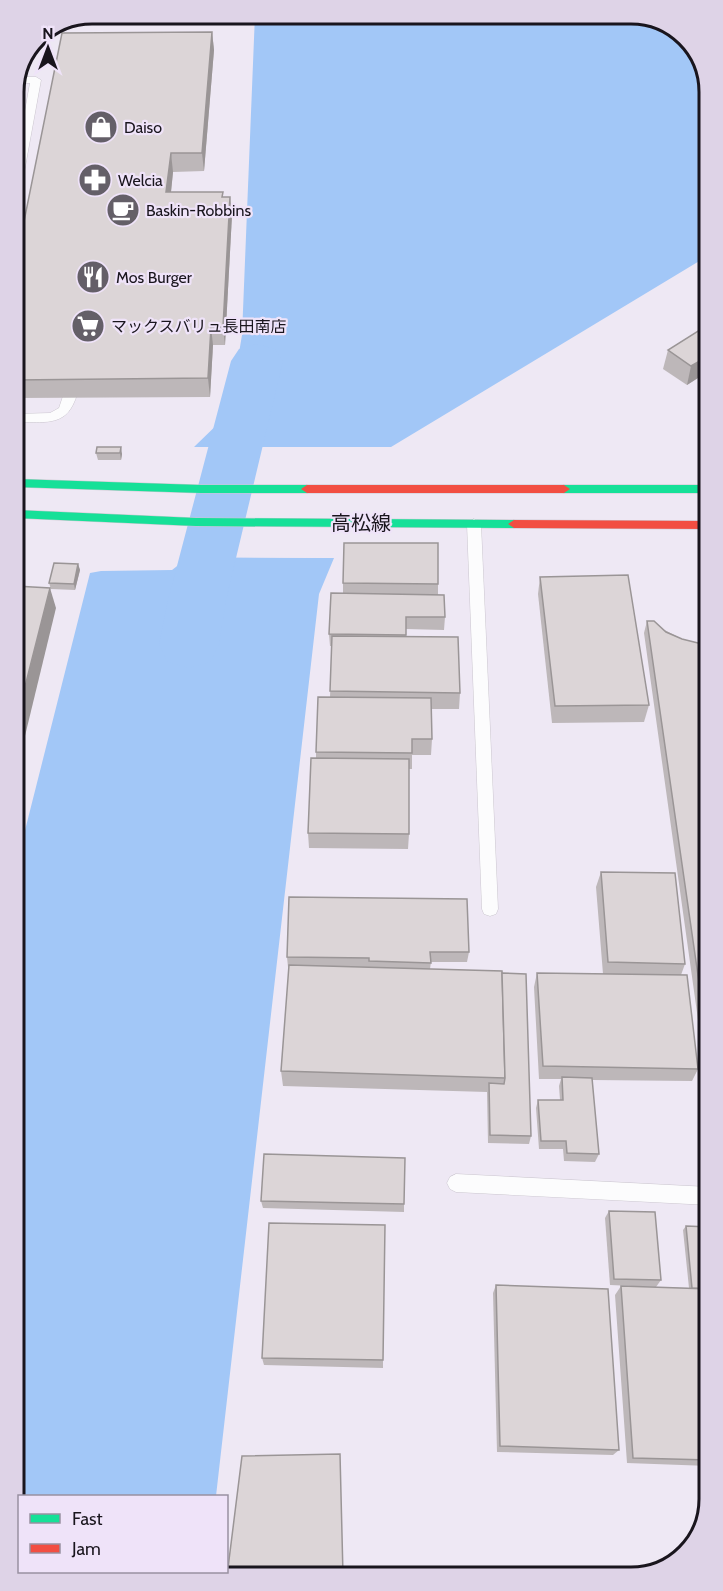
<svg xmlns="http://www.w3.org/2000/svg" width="723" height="1591" viewBox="0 0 723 1591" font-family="Cabin,'Noto Sans JP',sans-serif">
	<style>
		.water { fill: #a2c7f7 }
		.pier { fill: #eee8f4 }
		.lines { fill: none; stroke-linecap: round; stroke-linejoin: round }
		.river { fill: #a2c7f7; fill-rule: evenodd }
		.lane-casing { stroke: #cbc6cf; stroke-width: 1 }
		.fast-casing { stroke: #cbc6cf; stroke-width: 1 }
		.jam-casing { stroke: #cbc6cf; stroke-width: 1 }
		.lane { fill: #fcfcfd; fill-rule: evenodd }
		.fast { fill: #16e098; fill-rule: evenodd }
		.jam { fill: #f24e42; fill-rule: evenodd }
		.wall { fill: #bdb7b9 }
		.shaded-wall { fill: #9a9596 }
		.building { fill: #dcd5d7; stroke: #9a9596; stroke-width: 1.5 }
		.labels { text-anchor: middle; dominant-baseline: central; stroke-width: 4.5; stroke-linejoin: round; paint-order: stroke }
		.far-poi-label { font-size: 16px; fill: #19151d; stroke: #efe3f9; text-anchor: start }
		.street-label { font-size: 20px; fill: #19151d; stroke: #efe3f9 }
		.rim { fill: none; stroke: #19151d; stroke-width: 3 }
	</style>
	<rect width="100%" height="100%" fill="#eee8f4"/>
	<g class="water">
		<polygon points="255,14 637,14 679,29 705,66 706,257 391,447 194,447 229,413 242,335"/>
		<polygon points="189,557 334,558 319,594 216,1496 20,1496 19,1527 16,866 90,573 101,571 172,570"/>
		<polygon points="71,1572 207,1572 206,1576 86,1577"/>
	</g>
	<polygon class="pier" points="190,554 208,554 335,555 334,558 189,557"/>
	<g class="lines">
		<polygon class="river" points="257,344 275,349 283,361 226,600 219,645 210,662 189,668 168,662 159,645 168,600 231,361 239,349"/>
		<defs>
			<g id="lane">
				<polygon points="18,77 36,77 41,80 19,200 14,203 14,172 30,83 16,83"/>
				<path d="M75 374 81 378C72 425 58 423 15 422V414L50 413 59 408 69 378Z"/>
				<polygon points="474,519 481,524 498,909 496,914 490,916 484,914 482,909 467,524"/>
				<polygon points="456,1174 709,1187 709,1205 456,1192 450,1189 447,1183 450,1177"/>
			</g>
			<g id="fast">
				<polygon points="15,479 201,485 307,485 313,489 307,493 201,493 15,487"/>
				<polygon points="564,485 706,485 707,493 564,493 558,489"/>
				<polygon points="15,510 196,518 514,520 520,524 514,528 196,526 15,518"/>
			</g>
			<g id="jam">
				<polygon points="307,485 564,485 570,489 564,493 307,493 301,489"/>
				<polygon points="514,520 707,521 707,529 514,528 508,524"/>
			</g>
		</defs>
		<use href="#lane" class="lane-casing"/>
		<use href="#fast" class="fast-casing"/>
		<use href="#jam" class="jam-casing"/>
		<use href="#lane" class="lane"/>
		<use href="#fast" class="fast"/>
		<use href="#jam" class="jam"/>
	</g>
	<g class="wall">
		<polygon points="212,32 214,50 204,171 173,172 171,192 223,197 232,215 225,345 213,345 210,397 15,398 14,271"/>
		<polygon points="706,326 706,380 701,376 687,385 663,369 668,350"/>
		<polygon points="97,447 122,454 121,460 98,460 96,453"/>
		<polygon points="78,564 80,570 75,590 51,589 49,583"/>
		<polygon points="540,577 649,705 644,722 552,723 538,594"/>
		<polygon points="343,583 438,584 438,595 445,617 444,630 406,629 406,637 460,693 459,709 432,709 432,739 431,755 412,755 412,769 409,769 409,834 408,849 309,848 308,833 316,758 316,752 330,697 332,646 330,646 329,634 343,594"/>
		<polygon points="647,621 682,639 698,643 707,643 708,1034 700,1034 644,633"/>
		<polygon points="601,872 685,964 681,975 698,1069 692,1081 592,1080 599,1154 595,1162 564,1161 563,1149 539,1149 536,1108 538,1100 560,1100 559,1086 561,1079 539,1079 534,987 537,973 603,974 596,887"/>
		<polygon points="289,897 469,952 467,962 431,962 430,969 502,971 531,1136 529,1144 488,1143 487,1092 283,1086 281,1071 289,967 288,967 287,957"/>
		<polygon points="261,1201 404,1204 404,1212 263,1208"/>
		<polygon points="609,1211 661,1280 656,1287 610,1285 605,1218"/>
		<polygon points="686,1226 709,1227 709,1466 627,1463 615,1295 621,1286 689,1288 683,1230"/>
		<polygon points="496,1285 619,1450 613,1455 497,1452 493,1293"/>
		<polygon points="262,1358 383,1360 383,1368 264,1365"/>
	</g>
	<g class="shaded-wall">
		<polygon points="212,32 214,50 204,171 202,153"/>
		<polygon points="171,153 173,172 169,211 166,192"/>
		<polygon points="230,197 232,215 225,345 223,327"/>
		<polygon points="211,327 213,345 210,397 208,378"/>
		<polygon points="705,358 701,376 687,385 691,366"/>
		<polygon points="121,447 122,454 121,460 120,453"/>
		<polygon points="78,564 80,570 75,590 74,584"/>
		<polygon points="50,588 56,608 16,773 15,726"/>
		<polygon points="16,808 19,816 16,826"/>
	</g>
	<g class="building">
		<polygon points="212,32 202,153 171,153 166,192 223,192 222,197 230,197 223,327 211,327 208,378 14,380 14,271 62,33"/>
		<polygon points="706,326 706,358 705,358 691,366 668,350"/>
		<polygon points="97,447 121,447 120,453 96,453"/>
		<polygon points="344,543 438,543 438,584 343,583"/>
		<polygon points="54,563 78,564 74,584 49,583"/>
		<polygon points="628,575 649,705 555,706 540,577"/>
		<polygon points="15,586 50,588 15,726"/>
		<polygon points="331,593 444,595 445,617 406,617 406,635 329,634"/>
		<polygon points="647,621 654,621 666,632 682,639 698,643 707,643 708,1024 705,1024"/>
		<polygon points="332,636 458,637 460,693 330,691"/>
		<polygon points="318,697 431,698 432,739 412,739 412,753 316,752"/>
		<polygon points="311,758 409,759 409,834 308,833"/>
		<polygon points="601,872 675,873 685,964 608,962"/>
		<polygon points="289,897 467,899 469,952 430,952 431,963 369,961 369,958 287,957"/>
		<polygon points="289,965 502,971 505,1078 281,1071"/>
		<polygon points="502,973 526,974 531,1136 490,1135 489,1083 504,1084 505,1078"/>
		<polygon points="537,973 687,975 698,1069 543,1066"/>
		<polygon points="562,1077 592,1078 599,1154 567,1153 566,1141 541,1141 538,1100 563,1100"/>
		<polygon points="264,1154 405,1158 404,1204 261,1201"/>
		<polygon points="609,1211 655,1212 661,1280 614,1279"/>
		<polygon points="269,1223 385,1225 383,1360 262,1358"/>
		<polygon points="686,1226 709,1227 709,1289 692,1288"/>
		<polygon points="496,1285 608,1289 619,1450 500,1446"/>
		<polygon points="621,1286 709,1289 709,1460 633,1458"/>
		<polygon points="340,1454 343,1575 227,1576 242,1456"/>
	</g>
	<defs>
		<symbol id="shop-disc" viewBox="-11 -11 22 22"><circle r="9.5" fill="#645f68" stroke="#efe3f9"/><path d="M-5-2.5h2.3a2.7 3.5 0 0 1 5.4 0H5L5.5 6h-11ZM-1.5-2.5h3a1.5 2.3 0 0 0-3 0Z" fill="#fff"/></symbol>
		<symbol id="pharmacy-disc" viewBox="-11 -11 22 22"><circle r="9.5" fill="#645f68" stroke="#efe3f9"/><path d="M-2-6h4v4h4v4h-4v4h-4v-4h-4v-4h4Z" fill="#fff"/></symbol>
		<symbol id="cafe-disc" viewBox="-11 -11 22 22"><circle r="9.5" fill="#645f68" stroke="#efe3f9"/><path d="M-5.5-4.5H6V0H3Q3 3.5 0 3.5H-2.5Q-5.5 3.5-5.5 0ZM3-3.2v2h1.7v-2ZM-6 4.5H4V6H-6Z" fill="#fff"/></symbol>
		<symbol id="restaurant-disc" viewBox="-11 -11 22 22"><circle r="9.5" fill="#645f68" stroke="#efe3f9"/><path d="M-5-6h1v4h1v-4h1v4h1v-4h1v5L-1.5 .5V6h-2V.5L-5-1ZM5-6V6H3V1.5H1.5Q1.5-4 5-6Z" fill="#fff"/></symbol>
		<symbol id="supermarket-disc" viewBox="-11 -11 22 22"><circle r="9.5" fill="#645f68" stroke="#efe3f9"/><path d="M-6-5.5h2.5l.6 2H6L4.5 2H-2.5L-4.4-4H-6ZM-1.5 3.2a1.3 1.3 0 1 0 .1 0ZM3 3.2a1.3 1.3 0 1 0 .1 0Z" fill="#fff"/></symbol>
	</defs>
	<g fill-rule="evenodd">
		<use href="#shop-disc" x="82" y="108" width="38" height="38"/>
		<use href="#pharmacy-disc" x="76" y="161" width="38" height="38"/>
		<use href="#cafe-disc" x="104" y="191" width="38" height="38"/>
		<use href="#restaurant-disc" x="74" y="258" width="38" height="38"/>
		<use href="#supermarket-disc" x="69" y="307" width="38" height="38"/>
	</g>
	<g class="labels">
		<g class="far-poi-label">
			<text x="124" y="127">Daiso</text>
			<text x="118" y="180">Welcia</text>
			<text x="146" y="210">Baskin-Robbins</text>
			<text x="116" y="277">Mos Burger</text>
			<text x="111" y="326">マックスバリュ長田南店</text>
		</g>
		<g class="street-label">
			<text x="361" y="523">高松線</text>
		</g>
	</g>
	<path d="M0 0H723V1591H0ZM92 24H631A68 68 0 0 1 699 92V1499A68 68 0 0 1 631 1567H92A68 68 0 0 1 24 1499V92A68 68 0 0 1 92 24Z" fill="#ded3e7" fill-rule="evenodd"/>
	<path class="rim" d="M92 24H631A68 68 0 0 1 699 92V1499A68 68 0 0 1 631 1567H92A68 68 0 0 1 24 1499V92A68 68 0 0 1 92 24Z"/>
	<rect x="18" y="1495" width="210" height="78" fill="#efe3f9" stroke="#9991a1" stroke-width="1.5"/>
	<rect x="30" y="1514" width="30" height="9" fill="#16e098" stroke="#9991a1" stroke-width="1.5"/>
	<text x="72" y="1525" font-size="18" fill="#19151d">Fast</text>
	<rect x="30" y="1544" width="30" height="9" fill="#f24e42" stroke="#9991a1" stroke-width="1.5"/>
	<text x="72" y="1555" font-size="18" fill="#19151d">Jam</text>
	<g transform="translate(48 48)" stroke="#efe3f9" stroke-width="4.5" paint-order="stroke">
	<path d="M0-4.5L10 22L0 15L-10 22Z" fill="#19151d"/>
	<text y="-9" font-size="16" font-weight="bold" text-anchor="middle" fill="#19151d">N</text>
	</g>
</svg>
